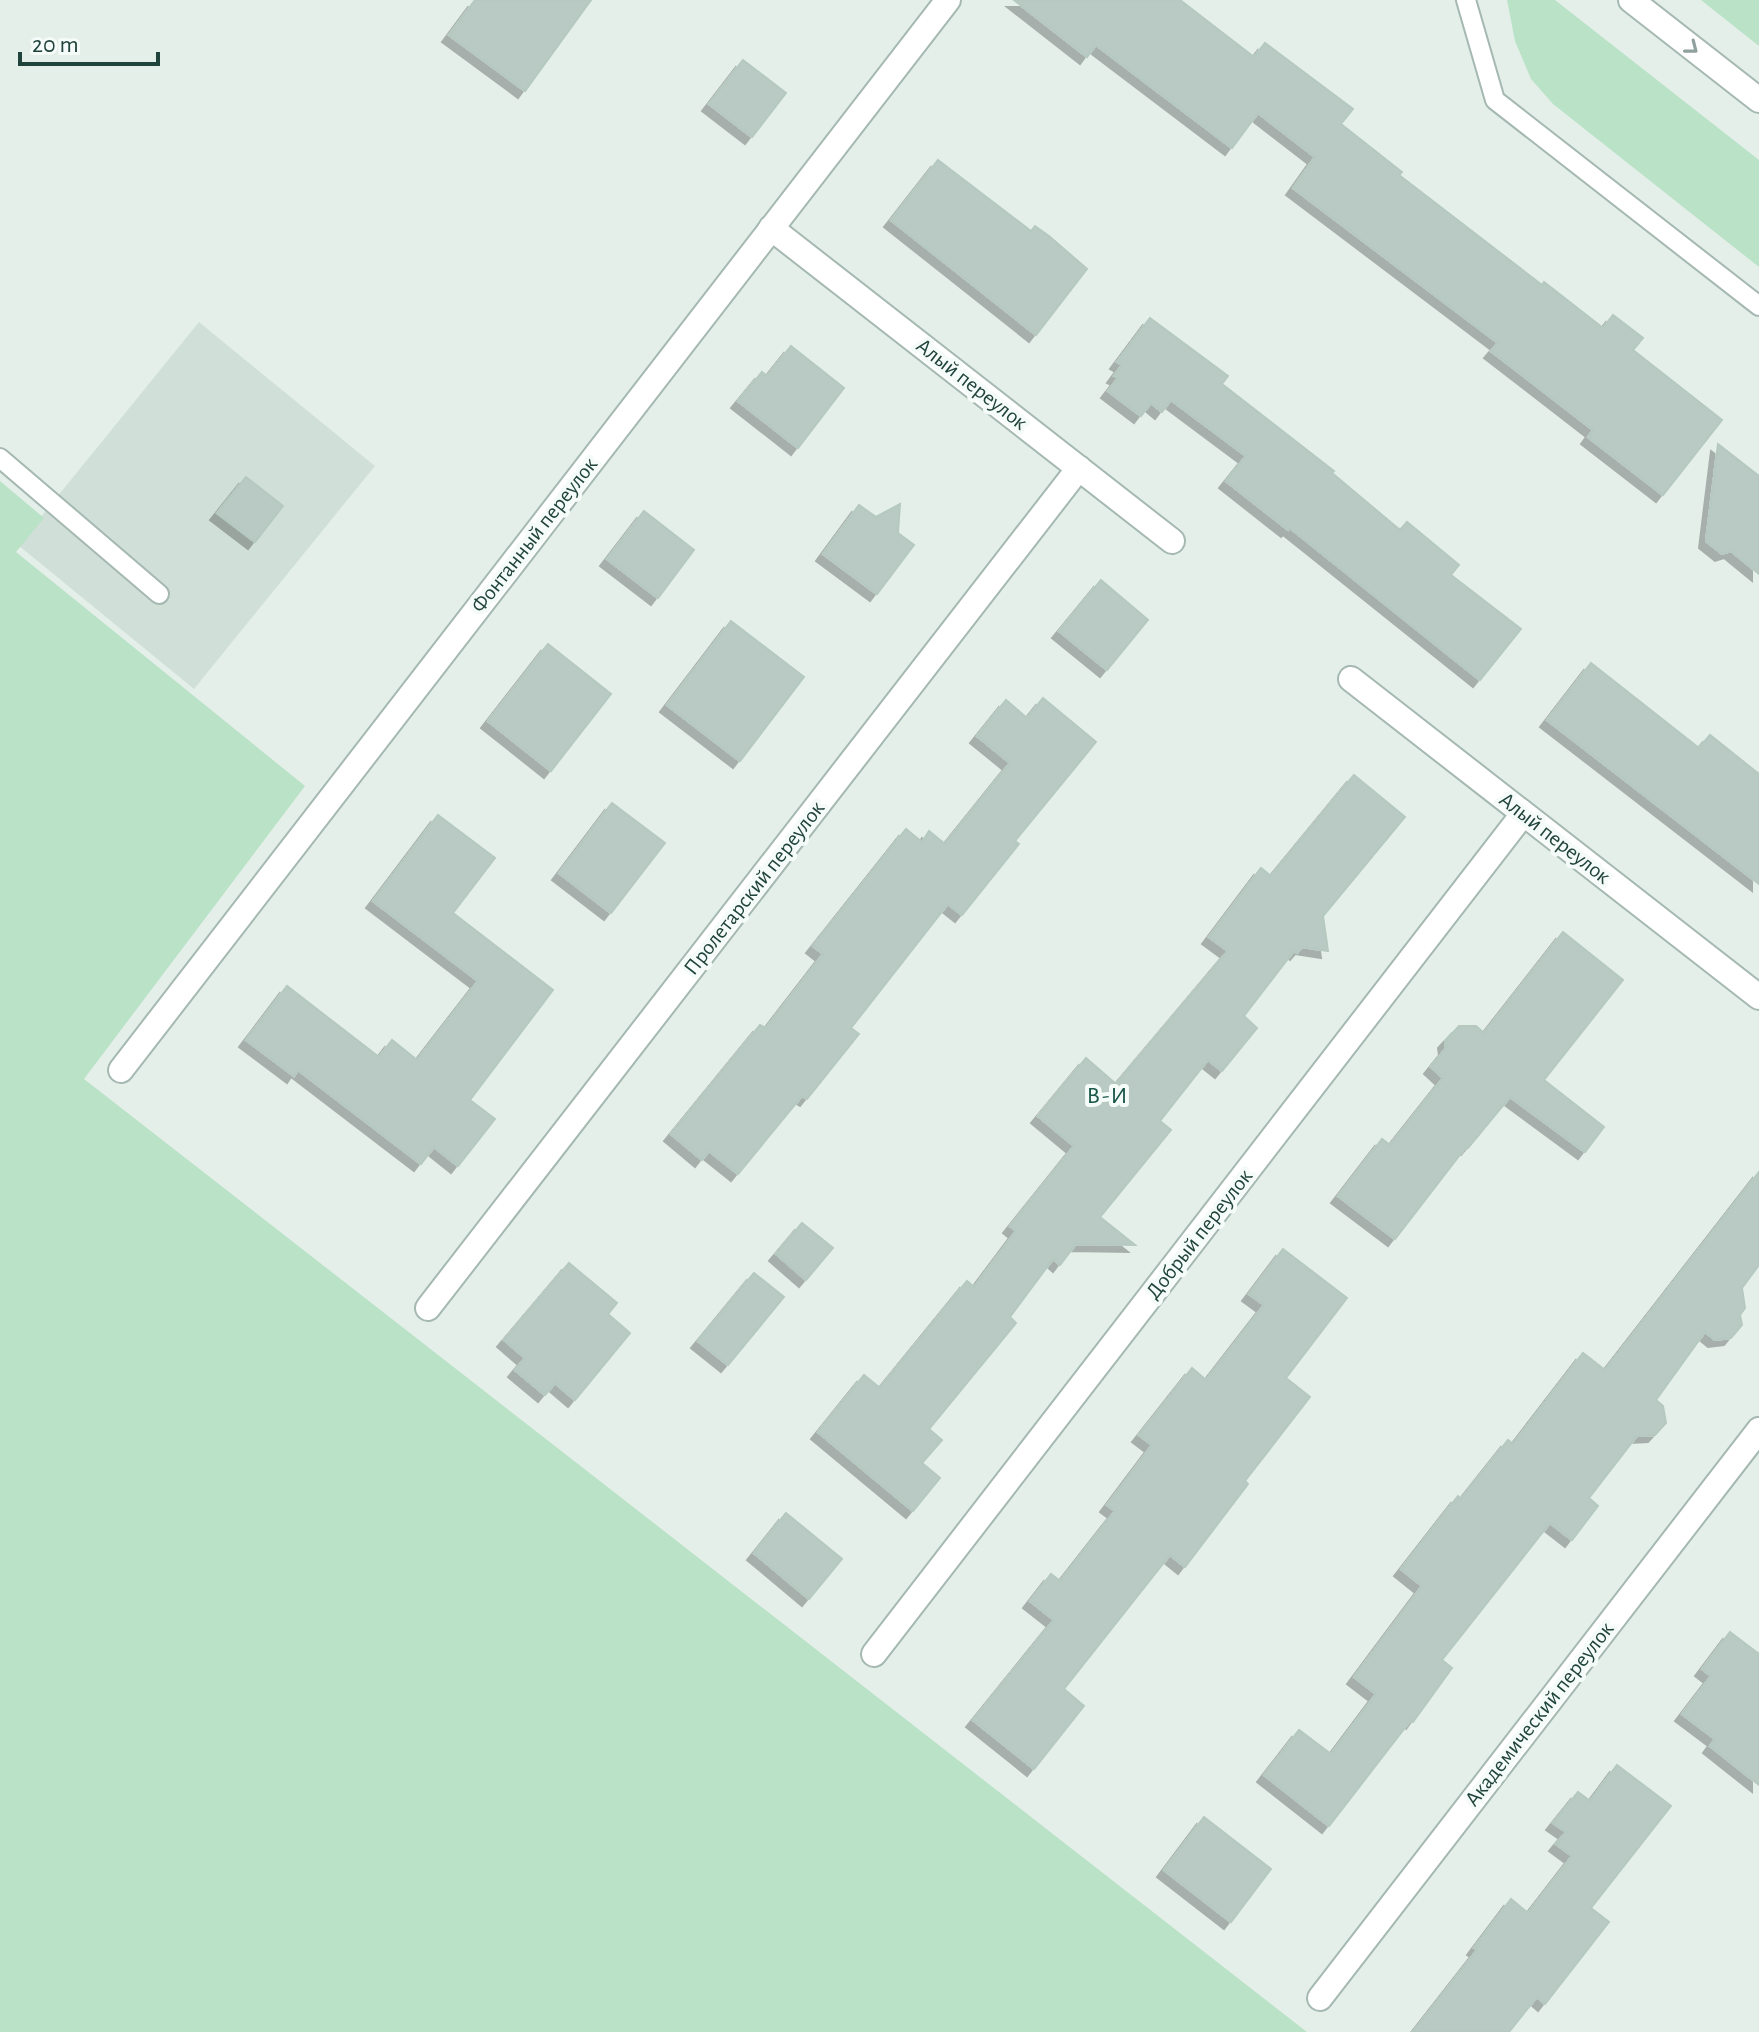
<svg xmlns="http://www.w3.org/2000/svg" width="1759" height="2032" viewBox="0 0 1759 2032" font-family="'Alegreya Sans',sans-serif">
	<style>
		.built { fill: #d1dfd9 }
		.green { fill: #bae2c6 }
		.building { fill: #b8cac3; stroke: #b5c9c1; stroke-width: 2; filter: url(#shadow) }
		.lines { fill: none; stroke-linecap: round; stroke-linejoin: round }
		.service-casing { stroke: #a5b8b2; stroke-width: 22 }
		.minor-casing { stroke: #a5b8b2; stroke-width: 28 }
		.service { stroke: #fff; stroke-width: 18 }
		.minor { stroke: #fff; stroke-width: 24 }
		.oneway { stroke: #90a19d }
		.labels { text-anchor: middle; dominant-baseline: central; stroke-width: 8; stroke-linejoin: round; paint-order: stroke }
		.street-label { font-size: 22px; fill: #20433b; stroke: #f5fbf8 }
		.neighbourhood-label { font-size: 24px; letter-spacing: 2px; fill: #1a584a; stroke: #f5fbf8 }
	</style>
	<defs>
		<filter id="shadow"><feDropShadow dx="-7" dy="7" stdDeviation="0" flood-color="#0004"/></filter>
	</defs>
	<rect width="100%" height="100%" fill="#e4efea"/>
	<polygon class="built" points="199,322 375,466 194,689 18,545"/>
	<g class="green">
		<polygon points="1507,0 1555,0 1759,160 1759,267 1553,104 1531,79 1515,41"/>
		<polygon points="1701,0 1759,0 1759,46"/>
		<polygon points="0,481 44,518 16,552 305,786 84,1079 1307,2032 0,2032"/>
	</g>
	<g class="building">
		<polygon points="475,0 591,0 525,91 449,35"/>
		<polygon points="1014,0 1180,0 1254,57 1265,43 1353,109 1341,124 1402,172 1399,175 1542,285 1544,282 1603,328 1613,315 1643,338 1633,350 1722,420 1663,495 1588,437 1593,430 1491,351 1498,343 1293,188 1315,157 1258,113 1232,148 1096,45 1087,57"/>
		<polygon points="743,60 786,93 752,137 709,104"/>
		<polygon points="938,160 1031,231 1035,226 1049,236 1087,269 1036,335 891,220"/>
		<polygon points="1150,318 1228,376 1222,384 1334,471 1332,473 1400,530 1407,522 1459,565 1451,575 1521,629 1480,680 1290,528 1288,530 1226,481 1246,456 1171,400 1162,412 1151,403 1141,416 1108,391 1118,378 1114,376 1122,365 1117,362"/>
		<polygon points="791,346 844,388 798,448 738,401 762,372 767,376"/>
		<polygon points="1718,444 1759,476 1759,574 1731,551 1722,554 1706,541"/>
		<polygon points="246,477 283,506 255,542 217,513"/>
		<polygon points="900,504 898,533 914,545 877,594 823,554 859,505 876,517"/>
		<polygon points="644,511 694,550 658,598 607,559"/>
		<polygon points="1101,580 1148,620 1107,670 1059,631"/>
		<polygon points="731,621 804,677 740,761 667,705"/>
		<polygon points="548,644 611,694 551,771 488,721"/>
		<polygon points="1591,663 1699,748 1710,735 1759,774 1759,884 1547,720"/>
		<polygon points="1043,698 1096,742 1015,841 1019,844 962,915 948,904 851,1028 859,1034 807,1099 802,1096 738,1174 709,1151 702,1160 671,1134 760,1025 766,1028 823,954 813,946 906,829 922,842 929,831 945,844 1010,763 977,736 1006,700 1027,718"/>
		<polygon points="1354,775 1405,817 1323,916 1328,951 1302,947 1297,953 1294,951 1244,1016 1257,1028 1222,1071 1208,1060 1160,1121 1171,1130 1100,1217 1135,1245 1076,1244 1060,1265 1053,1259 1010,1317 1016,1323 929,1429 942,1440 922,1463 940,1478 913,1511 818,1432 864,1375 880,1388 967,1281 974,1287 1016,1231 1010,1226 1074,1146 1038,1116 1086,1058 1116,1084 1228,951 1209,937 1261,868 1271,876"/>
		<polygon points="612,803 665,843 611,913 559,873"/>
		<polygon points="438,815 495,858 453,913 553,990 470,1100 495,1119 458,1166 434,1147 421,1164 298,1070 294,1076 246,1040 287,986 379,1057 392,1040 417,1060 478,981 373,901"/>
		<polygon points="1563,932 1623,980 1544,1080 1604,1127 1585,1152 1510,1097 1468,1148 1466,1147 1395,1239 1338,1196 1382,1139 1390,1145 1443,1078 1431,1067 1446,1048 1445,1041 1459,1026 1476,1026 1484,1033"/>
		<polygon points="1759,1172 1759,1265 1742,1288 1745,1308 1740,1315 1742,1325 1731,1338 1715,1340 1705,1332 1656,1400 1663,1406 1666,1423 1655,1435 1637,1436 1589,1498 1598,1506 1572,1540 1550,1523 1442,1660 1452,1668 1413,1722 1411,1720 1329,1826 1264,1775 1299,1730 1331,1754 1376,1694 1354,1677 1422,1586 1401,1569 1458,1496 1461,1499 1508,1440 1513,1444 1583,1353 1605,1370"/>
		<polygon points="802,1223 833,1248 806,1280 776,1254"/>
		<polygon points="1283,1249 1347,1298 1286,1378 1310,1397 1245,1481 1248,1484 1185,1567 1170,1555 1064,1689 1084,1706 1034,1769 973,1720 1054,1620 1030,1601 1051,1574 1060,1581 1115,1511 1107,1505 1152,1445 1139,1435 1192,1368 1206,1380 1264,1305 1249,1294"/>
		<polygon points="569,1263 617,1303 608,1314 630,1333 575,1400 555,1383 545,1395 515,1370 525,1358 504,1340"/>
		<polygon points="754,1273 784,1297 728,1365 698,1341"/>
		<polygon points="786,1513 842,1559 809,1599 754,1553"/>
		<polygon points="1730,1632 1759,1654 1759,1785 1710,1746 1715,1739 1682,1714 1711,1676 1702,1669"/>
		<polygon points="1617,1765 1671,1806 1591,1908 1609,1922 1545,2004 1537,1997 1509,2032 1413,2032 1477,1950 1474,1948 1511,1899 1528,1913 1572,1856 1556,1844 1566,1832 1553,1823 1578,1792 1590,1801"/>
		<polygon points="1204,1817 1271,1869 1231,1922 1164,1870"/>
	</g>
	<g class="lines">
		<defs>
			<g id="service">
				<polyline points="1466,0 1495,100 1759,306"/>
				<polyline points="0,458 159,594"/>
			</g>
			<g id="minor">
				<polyline points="1631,0 1759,100"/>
				<polyline points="771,228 1172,541"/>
				<polyline points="1351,679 1759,997"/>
				<polyline points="121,1070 948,0"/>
				<polyline points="428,1308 1079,468"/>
				<polyline points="874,1654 1523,814"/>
				<polyline points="1320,1998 1759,1430"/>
			</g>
		</defs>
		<use href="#service" class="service-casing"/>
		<use href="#minor" class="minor-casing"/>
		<use href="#service" class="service"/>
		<use href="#minor" class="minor"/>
	</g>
	<defs><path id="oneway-chevron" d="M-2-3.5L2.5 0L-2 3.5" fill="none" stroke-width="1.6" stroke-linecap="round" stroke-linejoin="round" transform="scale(2)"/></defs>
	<use class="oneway" href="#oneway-chevron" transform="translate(1692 48) rotate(38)"/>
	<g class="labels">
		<g class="street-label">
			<text transform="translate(972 384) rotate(38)">Алый переулок</text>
			<text transform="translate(534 535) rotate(-52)">Фонтанный переулок</text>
			<text transform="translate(1555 838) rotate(38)">Алый переулок</text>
			<text transform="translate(754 888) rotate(-52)">Пролетарский переулок</text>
			<text transform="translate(1199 1234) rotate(-52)">Добрый переулок</text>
			<text transform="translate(1539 1714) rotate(-52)">Академический переулок</text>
		</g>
		<g class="neighbourhood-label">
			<text x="1108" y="1096">В-И</text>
		</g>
	</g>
	<path d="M20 52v12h138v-12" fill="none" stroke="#20433b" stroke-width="4"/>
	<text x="32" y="52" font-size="24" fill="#20433b" stroke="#f5fbf8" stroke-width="6" paint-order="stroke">20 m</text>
</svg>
